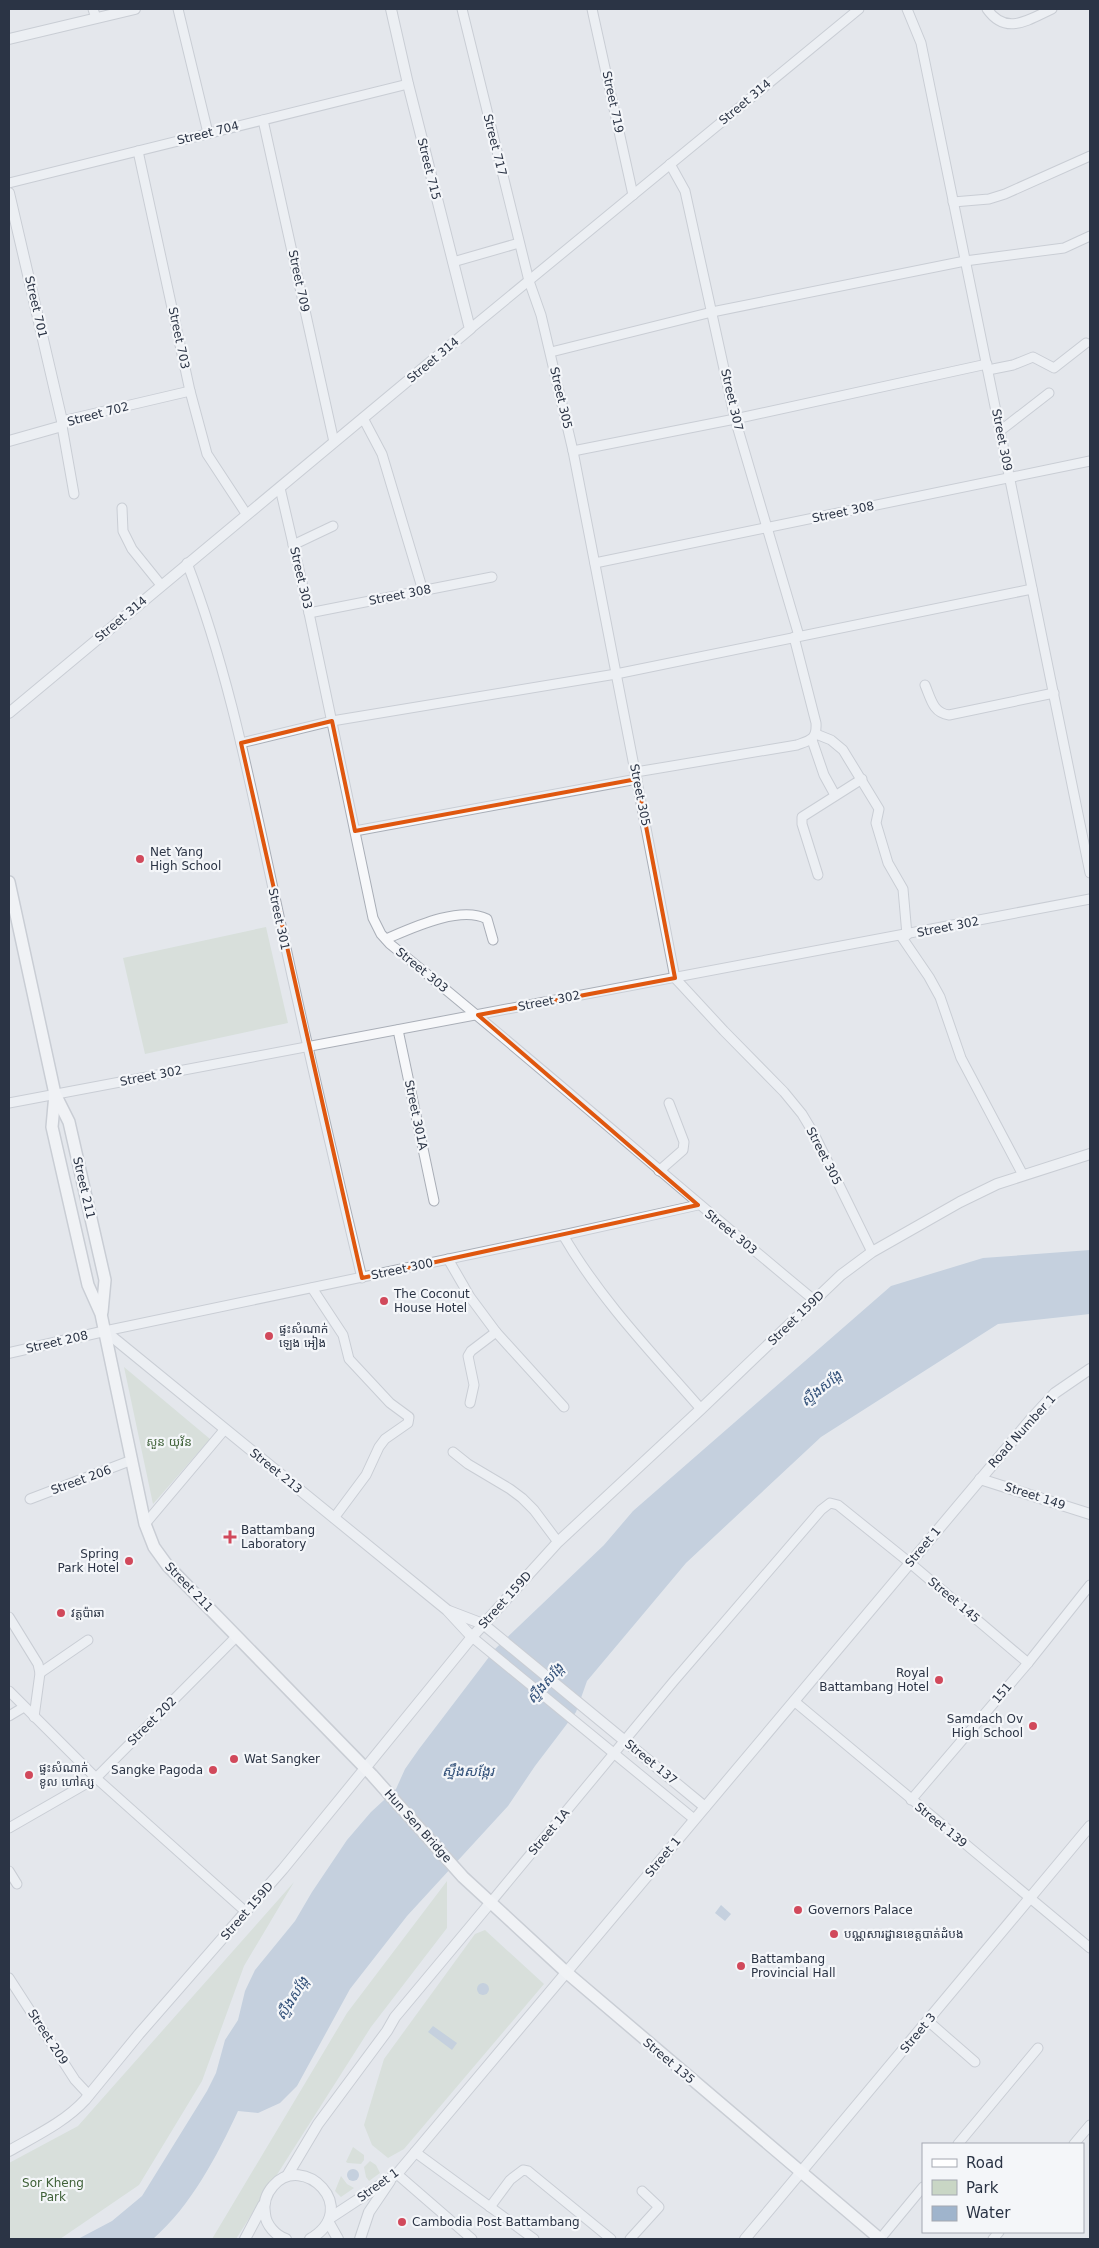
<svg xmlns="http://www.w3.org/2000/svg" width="1099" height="2248" viewBox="0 0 1099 2248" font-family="'DejaVu Sans','Noto Sans Khmer',sans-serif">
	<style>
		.green { fill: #c9d6c5 }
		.water { fill: #9fb4cc }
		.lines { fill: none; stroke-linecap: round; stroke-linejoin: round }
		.minor-casing { stroke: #a9aeb7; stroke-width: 11 }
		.tertiary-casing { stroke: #a9aeb7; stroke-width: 12 }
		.secondary-casing { stroke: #a9aeb7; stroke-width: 14 }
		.minor { stroke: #f7f8fa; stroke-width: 9 }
		.tertiary { stroke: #f7f8fa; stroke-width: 10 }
		.secondary { stroke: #fff; stroke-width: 11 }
		.marked { fill: none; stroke: #df570f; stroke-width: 4; stroke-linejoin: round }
		.poi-dot { fill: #d1495b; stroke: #f4f6f9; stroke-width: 2 }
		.labels { text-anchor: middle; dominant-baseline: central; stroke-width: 4.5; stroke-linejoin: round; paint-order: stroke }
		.street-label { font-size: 12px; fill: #2b3445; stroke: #f4f6f9 }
		.poi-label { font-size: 12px; fill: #2b3445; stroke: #f4f6f9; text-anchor: start }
		.park-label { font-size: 12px; fill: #3f6138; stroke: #f4f6f9 }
		.water-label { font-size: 14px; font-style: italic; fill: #34527a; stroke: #f4f6f9 }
	</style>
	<rect width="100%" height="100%" fill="#e4e7ec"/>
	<g class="green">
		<polygon points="266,927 288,1023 145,1054 123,958"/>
		<polygon points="124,1367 210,1439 153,1504"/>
		<polygon points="447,1881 447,1928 371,2027 236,2239 212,2239 347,2013"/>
		<polygon points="294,1882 244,1966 202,2081 139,2185 60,2239 9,2239 9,2163 78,2126"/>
		<polygon points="485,1930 544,1984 404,2149 388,2158 372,2145 364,2125 384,2059 475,1934"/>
		<polygon points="353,2147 364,2155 364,2160 361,2164 348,2163 346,2162"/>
		<polygon points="370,2161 376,2165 380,2173 369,2181 366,2177 364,2167"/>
		<polygon points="341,2176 347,2184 354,2188 341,2197 335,2191"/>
	</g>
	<g class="water">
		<path d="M1090 1250V1314L998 1324 821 1437 686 1563 587 1681 576 1712 535 1766 508 1806 407 1916 350 1989 297 2086 280 2103 258 2113 238 2111C217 2156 191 2206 153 2239H78L112 2221 142 2196 207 2091 216 2073 225 2040 238 2020 245 1991 255 1970 295 1921 312 1892 347 1840 371 1812 396 1789 405 1769 419 1749 489 1657 486 1647 495 1649 604 1545 633 1511 891 1286 983 1258Z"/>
		<polygon points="721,1905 731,1914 725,1921 715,1913"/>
		<circle cx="483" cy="1989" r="6"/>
		<polygon points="433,2026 457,2043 452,2050 428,2032"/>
		<circle cx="353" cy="2175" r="6"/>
	</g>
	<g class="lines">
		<defs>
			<g id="minor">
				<polyline points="93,9 96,18"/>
				<polyline points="178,9 208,133"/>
				<polyline points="462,9 529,281 541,315 573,451 675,978 724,1031 784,1092 802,1114 814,1134 872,1252"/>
				<polyline points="592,9 633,195"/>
				<polyline points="907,9 921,43 1090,873"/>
				<path d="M987 9C1006 36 1028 20 1052 9"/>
				<polyline points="263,120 334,442"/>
				<polyline points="138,151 190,391 207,454 247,515"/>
				<polyline points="670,164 685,191 735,419 799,636"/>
				<polyline points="9,183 408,84"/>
				<polyline points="953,202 989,199 1005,194 1090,156"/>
				<polyline points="453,262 519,243"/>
				<polyline points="470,329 859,9"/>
				<polyline points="551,352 712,312 965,261 1064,248 1090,236"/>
				<polyline points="988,370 1013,365 1033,357 1054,368 1086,343"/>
				<polyline points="363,418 382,454 423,591"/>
				<polyline points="62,421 190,391"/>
				<polyline points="62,426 74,494"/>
				<polyline points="1000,431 1049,393"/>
				<polyline points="573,451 735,419 987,364"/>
				<path d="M280 488 309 613 373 918 381 934 390 944C534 1060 672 1183 814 1300"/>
				<polyline points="122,508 123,531 132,549 161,585"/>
				<polyline points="293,545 333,526"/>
				<path d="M187 563C229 672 251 788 276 902 303 1028 332 1153 362 1278"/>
				<polyline points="595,563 1090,461"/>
				<polyline points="309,613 492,577"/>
				<path d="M925 685C931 699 933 713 949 715L1054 693"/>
				<polyline points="816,734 831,740 843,750 879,809 876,823 888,863 903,889 907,935"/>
				<polyline points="812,740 824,775 835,795"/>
				<polyline points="241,743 332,721 616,674 1032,589"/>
				<path d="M636 772 797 745C811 740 817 739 816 723L794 637"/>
				<polyline points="355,831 637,779"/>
				<polyline points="818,875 802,824 802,817 862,779"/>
				<polyline points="901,936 929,977 940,997 961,1058 1023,1175"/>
				<path d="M386 939C412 928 460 905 487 919L493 940"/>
				<polyline points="398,1030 434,1201"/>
				<polyline points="9,1103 1090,899"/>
				<polyline points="659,1171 683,1150 684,1142 669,1103"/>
				<path d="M563 1235C600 1299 653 1354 701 1409"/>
				<polyline points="448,1259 470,1297 496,1332 564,1407"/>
				<polyline points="312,1288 343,1335 349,1359 390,1403 409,1417 408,1423 385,1439 379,1447 366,1475 334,1518"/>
				<polyline points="105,1331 563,1235 698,1205"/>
				<polyline points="470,1403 474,1385 468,1356 471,1351 496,1332"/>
				<polyline points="453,1452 468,1464 510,1489 522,1498 534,1510 558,1542"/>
				<polyline points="30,1499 132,1460"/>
				<polyline points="145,1524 225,1429"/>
				<polyline points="9,1617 38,1664 40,1673 34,1717"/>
				<polyline points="472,1637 694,1819"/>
				<polyline points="40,1673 88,1640"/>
				<polyline points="9,1691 96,1778 246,1912"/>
				<polyline points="794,1701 1090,1948"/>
				<polyline points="9,1716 24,1707"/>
				<polyline points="911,1800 1028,1663 1090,1585"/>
				<polyline points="9,1828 96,1778 237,1636"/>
				<polyline points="9,1871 17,1884"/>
				<polyline points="491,1902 673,1682 821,1510 830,1503 838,1505 910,1563 1028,1663"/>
				<polyline points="9,1978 75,2080 89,2095"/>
				<polyline points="928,2021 975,2062"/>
				<polyline points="958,2144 1038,2048"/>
				<polyline points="1074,2144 1090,2125"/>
				<polyline points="415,2152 534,2239"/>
				<polyline points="397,2174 472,2239"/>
				<polyline points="490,2207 510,2180 523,2170 528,2171 611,2239"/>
				<polyline points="630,2239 659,2207 642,2191"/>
				<polyline points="880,2239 923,2187"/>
				<polyline points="993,2239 999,2232"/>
			</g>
			<g id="tertiary">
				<polyline points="9,39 135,9"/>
				<polyline points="9,193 62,421 62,426 9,441"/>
				<polyline points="9,713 470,329 408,84 391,9"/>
				<polyline points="9,1353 105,1331 447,1610 472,1637"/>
				<polyline points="980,1479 1090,1514"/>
				<polyline points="449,1611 483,1624 705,1807"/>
				<path d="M9 2151C35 2136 65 2122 85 2100L139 2034 283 1869 472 1637 558 1542 701 1409 841 1275 872 1252 960 1202 997 1184 1090 1154"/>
				<polyline points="287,2176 318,2124 387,2031 395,2017 491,1902"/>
				<polyline points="330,2218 397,2174 1031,1419 1055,1393 1090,1369"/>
				<polyline points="329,2223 338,2239"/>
				<polyline points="245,2239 263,2205"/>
				<path d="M286 2239C276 2236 266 2225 265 2214 263 2203 266 2194 273 2186 302 2151 363 2208 310 2239"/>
				<polyline points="360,2239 369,2212 390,2181"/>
				<polyline points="745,2239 1090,1826"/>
			</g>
			<g id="secondary">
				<polyline points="9,882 55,1094 69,1122 105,1280 102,1312"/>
				<polyline points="55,1094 52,1127 88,1285 101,1314 145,1524 154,1547 167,1565 372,1775 463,1877 566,1972 880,2239"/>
			</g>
		</defs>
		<use href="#minor" class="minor-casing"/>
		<use href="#tertiary" class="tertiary-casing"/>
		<use href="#secondary" class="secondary-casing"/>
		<use href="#minor" class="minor"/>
		<use href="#tertiary" class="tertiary"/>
		<use href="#secondary" class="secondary"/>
	</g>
	<path d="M0 0H1099V2248H0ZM332 721 355 831 637 779 675 978 478 1015 698 1205 362 1278 241 743Z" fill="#e4e7ec" fill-opacity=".55" fill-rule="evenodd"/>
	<path class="marked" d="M332 721 355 831 637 779 675 978 478 1015 698 1205 362 1278 241 743Z"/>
	<g class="poi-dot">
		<circle cx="140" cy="859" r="5"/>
		<circle cx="384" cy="1301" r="5"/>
		<circle cx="269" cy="1336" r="5"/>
		<path d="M227.5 1529.5h5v5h5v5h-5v5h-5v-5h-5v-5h5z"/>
		<circle cx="129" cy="1561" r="5"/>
		<circle cx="61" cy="1613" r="5"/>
		<circle cx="939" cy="1680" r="5"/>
		<circle cx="1033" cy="1726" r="5"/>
		<circle cx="234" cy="1759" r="5"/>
		<circle cx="213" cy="1770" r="5"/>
		<circle cx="29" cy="1775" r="5"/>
		<circle cx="798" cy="1910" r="5"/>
		<circle cx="834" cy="1934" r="5"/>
		<circle cx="741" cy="1966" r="5"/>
		<circle cx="402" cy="2222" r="5"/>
	</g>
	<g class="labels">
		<g class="street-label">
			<text transform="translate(613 102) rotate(78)">Street 719</text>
			<text transform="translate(745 102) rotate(-40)">Street 314</text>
			<text transform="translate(208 133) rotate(-14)">Street 704</text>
			<text transform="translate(495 145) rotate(76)">Street 717</text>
			<text transform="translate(429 169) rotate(76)">Street 715</text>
			<text transform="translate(299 281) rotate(78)">Street 709</text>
			<text transform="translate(36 307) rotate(77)">Street 701</text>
			<text transform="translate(179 338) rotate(78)">Street 703</text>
			<text transform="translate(433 360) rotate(-40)">Street 314</text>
			<text transform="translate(561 398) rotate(77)">Street 305</text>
			<text transform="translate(732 400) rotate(77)">Street 307</text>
			<text transform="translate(98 414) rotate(-15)">Street 702</text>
			<text transform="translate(1002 440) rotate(79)">Street 309</text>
			<text transform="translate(843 512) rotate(-12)">Street 308</text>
			<text transform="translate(301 578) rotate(77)">Street 303</text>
			<text transform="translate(400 595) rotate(-11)">Street 308</text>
			<text transform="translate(121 619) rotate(-40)">Street 314</text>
			<text transform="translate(640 795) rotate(79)">Street 305</text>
			<text transform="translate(279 919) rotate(78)">Street 301</text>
			<text transform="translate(948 927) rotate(-11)">Street 302</text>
			<text transform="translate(422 970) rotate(39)">Street 303</text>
			<text transform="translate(549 1001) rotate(-11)">Street 302</text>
			<text transform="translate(151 1076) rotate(-11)">Street 302</text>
			<text transform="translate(416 1115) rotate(78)">Street 301A</text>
			<text transform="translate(824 1156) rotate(63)">Street 305</text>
			<text transform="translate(84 1188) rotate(77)">Street 211</text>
			<text transform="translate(731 1232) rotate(39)">Street 303</text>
			<text transform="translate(402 1269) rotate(-12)">Street 300</text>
			<text transform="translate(796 1318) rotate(-44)">Street 159D</text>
			<text transform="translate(57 1342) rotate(-13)">Street 208</text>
			<text transform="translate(1022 1431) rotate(-48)">Road Number 1</text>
			<text transform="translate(276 1471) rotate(39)">Street 213</text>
			<text transform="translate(81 1480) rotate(-20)">Street 206</text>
			<text transform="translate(1035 1496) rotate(18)">Street 149</text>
			<text transform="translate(923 1547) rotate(-50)">Street 1</text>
			<text transform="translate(189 1587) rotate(46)">Street 211</text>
			<text transform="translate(505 1600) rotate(-48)">Street 159D</text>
			<text transform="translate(954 1600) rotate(40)">Street 145</text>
			<text transform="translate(1002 1693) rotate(-50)">151</text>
			<text transform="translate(152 1721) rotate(-45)">Street 202</text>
			<text transform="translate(651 1762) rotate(39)">Street 137</text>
			<text transform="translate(941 1825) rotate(39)">Street 139</text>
			<text transform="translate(418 1826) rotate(48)">Hun Sen Bridge</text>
			<text transform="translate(549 1832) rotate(-50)">Street 1A</text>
			<text transform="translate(663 1857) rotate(-50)">Street 1</text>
			<text transform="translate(247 1911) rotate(-49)">Street 159D</text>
			<text transform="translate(918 2033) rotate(-50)">Street 3</text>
			<text transform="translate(48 2037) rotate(57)">Street 209</text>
			<text transform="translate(669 2061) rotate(40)">Street 135</text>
			<text transform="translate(378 2185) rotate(-36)">Street 1</text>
		</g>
		<g class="poi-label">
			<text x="150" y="852">Net Yang<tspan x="150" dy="14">High School</tspan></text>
			<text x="394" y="1294">The Coconut<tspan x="394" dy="14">House Hotel</tspan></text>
			<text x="279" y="1329">ផ្ទះសំណាក់<tspan x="279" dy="14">ឡេង អៀង</tspan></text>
			<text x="241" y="1530">Battambang<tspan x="241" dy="14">Laboratory</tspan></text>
			<text x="119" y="1554" text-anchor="end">Spring<tspan x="119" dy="14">Park Hotel</tspan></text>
			<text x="71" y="1613">វត្តប៉ាឆា</text>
			<text x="929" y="1673" text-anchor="end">Royal<tspan x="929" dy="14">Battambang Hotel</tspan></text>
			<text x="1023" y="1719" text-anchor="end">Samdach Ov<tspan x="1023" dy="14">High School</tspan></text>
			<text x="244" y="1759">Wat Sangker</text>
			<text x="39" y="1768">ផ្ទះសំណាក់<tspan x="39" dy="14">ខូល ហៅស្ស</tspan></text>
			<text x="203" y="1770" text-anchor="end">Sangke Pagoda</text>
			<text x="808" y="1910">Governors Palace</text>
			<text x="844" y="1934">បណ្ណសារដ្ឋានខេត្តបាត់ដំបង</text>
			<text x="751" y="1959">Battambang<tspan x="751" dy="14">Provincial Hall</tspan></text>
			<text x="412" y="2222">Cambodia Post Battambang</text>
		</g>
		<g class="park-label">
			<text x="169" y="1442">សួន យុវ័ន</text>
			<text x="53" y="2183">Sor Kheng<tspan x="53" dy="14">Park</tspan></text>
		</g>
		<g class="water-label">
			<text transform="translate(821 1388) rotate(-39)">ស្ទឹងសង្កែ</text>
			<text transform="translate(545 1683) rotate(-49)">ស្ទឹងសង្កែ</text>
			<text x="468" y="1771">ស្ទឹងសង្កែរ</text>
			<text transform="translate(292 1998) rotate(-58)">ស្ទឹងសង្កែ</text>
		</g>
	</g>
	<rect width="1099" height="2248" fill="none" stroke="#2b3445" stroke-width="20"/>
	<rect x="922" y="2143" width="162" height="90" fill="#f4f6f9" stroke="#a4a8b1"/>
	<rect x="932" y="2159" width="25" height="8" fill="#ffffff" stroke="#a4a8b1"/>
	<text x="966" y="2168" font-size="15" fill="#2b3445">Road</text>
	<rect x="932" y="2180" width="25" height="15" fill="#c9d6c5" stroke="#a4a8b1"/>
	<text x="966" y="2193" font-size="15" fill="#2b3445">Park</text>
	<rect x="932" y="2206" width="25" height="15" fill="#9fb4cc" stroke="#a4a8b1"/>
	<text x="966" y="2218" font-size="15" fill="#2b3445">Water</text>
</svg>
